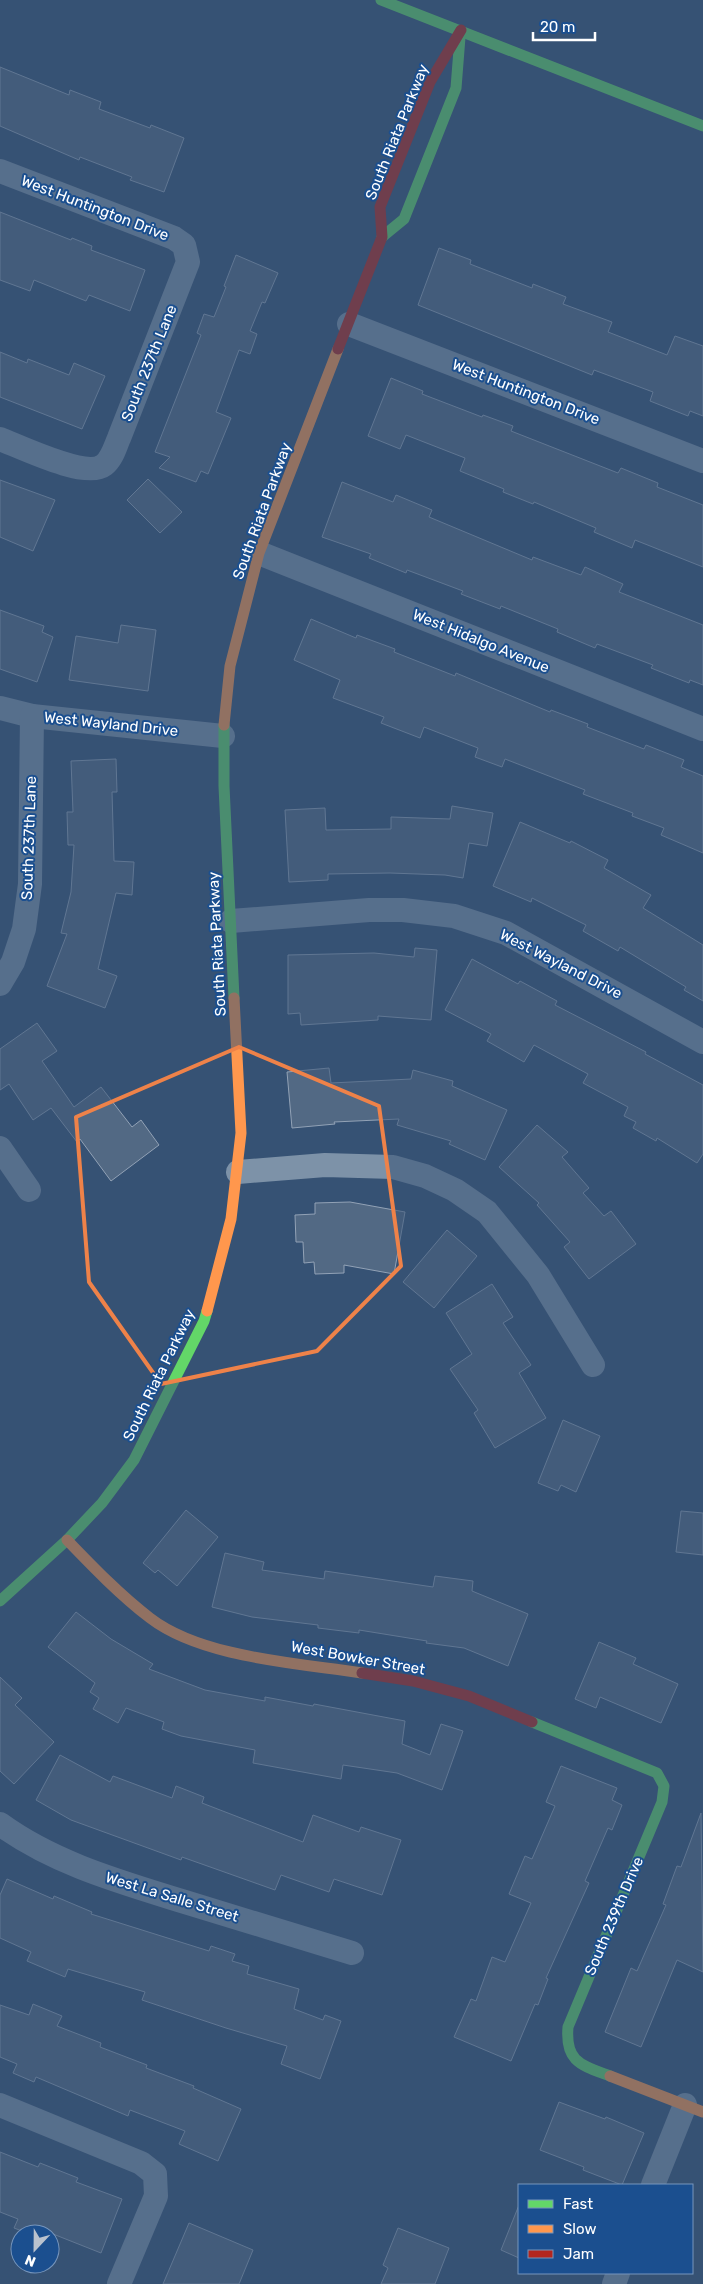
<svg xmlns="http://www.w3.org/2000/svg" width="703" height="2284" viewBox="0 0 703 2284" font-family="Rubik,sans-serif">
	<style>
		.building { fill: #526984; stroke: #92a2b6 }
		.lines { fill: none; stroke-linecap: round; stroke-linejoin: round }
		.street { stroke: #7d92a8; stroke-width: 24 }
		.fast { stroke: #63d668; stroke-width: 11 }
		.slow { stroke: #ff974d; stroke-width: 11 }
		.jam { stroke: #b3261e; stroke-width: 11 }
		.marked { fill: none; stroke: #ee8249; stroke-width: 4; stroke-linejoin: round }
		.labels { text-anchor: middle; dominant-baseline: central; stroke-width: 4; stroke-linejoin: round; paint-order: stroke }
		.street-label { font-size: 15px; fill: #fff; stroke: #1b4f8f }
	</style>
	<rect width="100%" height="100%" fill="#365274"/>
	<g class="building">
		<polygon points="0,67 69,95 70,90 101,102 99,109 150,128 151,125 184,138 164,192 130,180 132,177 80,157 79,160 0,126"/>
		<polygon points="0,212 71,240 72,238 92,246 91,250 145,270 130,311 89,295 86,301 34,280 30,291 0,280"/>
		<polygon points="439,248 471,260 470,264 532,288 533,284 566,297 563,304 612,322 608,332 667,355 675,336 703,346 703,416 690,411 688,416 650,401 653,392 594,370 592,375 418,305"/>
		<polygon points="236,255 278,273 265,303 262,302 250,331 257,334 250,354 239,350 216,412 231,418 208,474 201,471 196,482 159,468 170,457 155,452 201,335 197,333 204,314 214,317 226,287 224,286"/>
		<polygon points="0,352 27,363 28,359 69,375 74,363 105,376 82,429 0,397"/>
		<polygon points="391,378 423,391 422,394 482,417 483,415 513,426 511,431 618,473 621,468 658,483 657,487 703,505 703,567 635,540 632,548 594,532 596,528 534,502 533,504 503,492 504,489 460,471 465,458 406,435 400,449 368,436"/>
		<polygon points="148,479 182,512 160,533 127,500"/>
		<polygon points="0,480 55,500 33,551 0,537"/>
		<polygon points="342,482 393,502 396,495 432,510 429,517 532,560 533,557 581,575 585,567 623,584 619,592 703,625 703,685 690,680 689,683 651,668 653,665 597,644 595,648 557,632 558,629 501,606 500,609 461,594 463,591 407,570 406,573 369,558 371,554 322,537"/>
		<polygon points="0,610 44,626 42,632 53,637 37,682 0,669"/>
		<polygon points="311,619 356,638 357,635 395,649 394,652 455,676 456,673 550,712 551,710 588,724 587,727 644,749 646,745 684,760 681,767 703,776 703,853 661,835 664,828 632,816 633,813 583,794 585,790 505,759 502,767 475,757 478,748 424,727 420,738 381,723 384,717 333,698 340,680 294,660"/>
		<polygon points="121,625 156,630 148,691 69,680 76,636 118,643"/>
		<polygon points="116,759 117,792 112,792 114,861 134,862 132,895 116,893 98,969 117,976 105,1008 47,986 67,934 61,933 71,892 74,845 68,845 67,812 73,812 71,761"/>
		<polygon points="452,806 493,813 487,846 469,843 463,878 445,875 390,873 328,874 328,880 289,882 285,810 325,808 326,830 391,829 391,817 450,819"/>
		<polygon points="520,822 570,843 571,841 608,860 604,868 651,895 643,908 703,945 703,1001 684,990 686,987 620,947 618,951 583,931 586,925 532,898 531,902 493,886"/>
		<polygon points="415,948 437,950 431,1020 378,1016 378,1020 301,1025 300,1013 288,1014 288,955 374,953 414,957"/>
		<polygon points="472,959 518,984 520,981 557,1001 555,1005 646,1052 645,1054 703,1085 703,1154 697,1163 657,1138 656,1141 633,1128 636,1122 624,1116 628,1107 583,1083 588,1074 534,1045 524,1062 487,1041 491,1034 445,1010"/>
		<polygon points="37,1023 57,1051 42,1061 74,1107 101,1087 132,1127 141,1120 159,1145 111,1181 80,1139 77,1142 51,1108 33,1120 9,1084 0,1090 0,1049"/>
		<polygon points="329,1068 331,1083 411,1079 413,1070 453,1081 452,1086 507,1110 485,1160 449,1144 451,1141 397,1125 399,1119 334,1122 335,1124 292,1128 287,1072"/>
		<polygon points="537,1125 568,1152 562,1157 589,1188 583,1193 604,1216 611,1211 636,1244 589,1279 564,1247 570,1242 537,1205 539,1203 499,1167"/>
		<polygon points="350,1202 405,1212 394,1274 344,1265 344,1273 315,1274 314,1262 304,1263 303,1242 296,1242 295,1215 315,1214 315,1203"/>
		<polygon points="447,1230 477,1256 434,1308 403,1282"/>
		<polygon points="492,1284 513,1317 503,1323 531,1365 519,1373 546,1418 495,1448 474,1413 478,1410 450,1369 472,1354 446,1313"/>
		<polygon points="563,1420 600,1436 576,1492 561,1485 558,1491 538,1483"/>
		<polygon points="186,1510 218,1537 177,1586 158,1570 155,1573 143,1563"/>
		<polygon points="681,1511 703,1513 703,1555 676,1552"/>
		<polygon points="225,1553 264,1562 262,1570 324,1579 325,1571 433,1587 435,1576 473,1581 472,1591 528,1614 508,1666 464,1648 426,1643 427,1641 359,1630 359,1633 318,1628 318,1625 252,1617 212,1607"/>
		<polygon points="76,1612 111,1639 153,1664 149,1669 205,1690 265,1701 265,1697 313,1706 314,1704 405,1721 402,1744 430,1755 441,1724 463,1731 442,1790 397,1773 343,1765 341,1779 253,1763 255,1750 181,1736 162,1729 164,1722 126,1708 118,1723 93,1709 99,1698 90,1692 95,1683 48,1647"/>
		<polygon points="599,1642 636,1658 633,1664 678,1684 661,1723 600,1697 596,1708 575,1699"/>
		<polygon points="0,1677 22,1698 15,1705 54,1742 14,1784 0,1771"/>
		<polygon points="60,1755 110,1782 113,1776 172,1798 176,1786 204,1797 202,1803 303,1842 313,1815 359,1832 361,1827 401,1840 382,1895 334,1879 329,1892 281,1875 275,1890 182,1857 181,1860 71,1820 36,1800"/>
		<polygon points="561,1766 617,1788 612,1800 622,1805 612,1830 608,1828 585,1881 589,1883 546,1978 548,1979 538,2005 535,2004 511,2061 454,2037 471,1999 476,2001 492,1957 505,1962 531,1903 509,1894 525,1856 532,1859 555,1806 546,1802"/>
		<polygon points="701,1813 703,1972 677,1960 641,2047 605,2032 631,1968 637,1971 666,1905 663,1904 677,1866 681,1867"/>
		<polygon points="7,1879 53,1899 54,1896 92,1912 91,1914 209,1951 211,1946 235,1954 232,1961 249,1966 247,1974 299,1989 294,2009 323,2020 325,2015 341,2021 320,2079 281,2064 287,2046 226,2028 142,2000 145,1992 68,1969 65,1977 27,1961 31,1952 0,1938 0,1895"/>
		<polygon points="33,2004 62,2016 57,2026 101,2043 100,2047 147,2065 146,2068 194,2086 193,2088 241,2109 218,2161 179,2144 185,2131 130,2110 128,2116 36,2077 34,2082 13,2073 17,2064 0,2057 0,2005 29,2015"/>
		<polygon points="559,2102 605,2119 606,2117 644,2133 622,2185 583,2170 584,2167 540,2150"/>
		<polygon points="0,2152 38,2167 40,2163 78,2178 76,2182 122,2199 101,2253 53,2234 30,2234 14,2228 18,2219 0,2212"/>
		<polygon points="519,2205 519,2258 501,2250"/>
		<polygon points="189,2223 253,2250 239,2284 163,2284"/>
		<polygon points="398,2228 449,2248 435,2284 381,2284 388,2268 383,2265"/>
	</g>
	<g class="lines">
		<g class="street">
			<path d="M0 171 174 238 184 245 188 262 119 438C115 447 112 459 104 465 86 479 21 447 0 439"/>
			<polyline points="349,324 703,461"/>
			<polyline points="259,553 703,729"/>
			<polyline points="0,708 32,716 223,736"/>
			<polyline points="231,921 369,910 403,910 454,916 506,933 703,1042"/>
			<polyline points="0,984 13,962 24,929 30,884 32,716"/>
			<polyline points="0,1148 29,1190"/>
			<polyline points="238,1172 325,1165 393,1167 425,1176 455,1190 487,1212 538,1275 593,1365"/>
			<path d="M0 1824C55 1864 121 1882 185 1902 241 1919 296 1936 352 1953"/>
			<polyline points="0,2105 141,2163 155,2174 156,2196 119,2284"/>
			<polyline points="653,2185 685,2105"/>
			<polyline points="614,2284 618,2273"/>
		</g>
		<g class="fast">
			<polyline points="381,0 703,126"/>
			<polyline points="382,237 404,219 456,88 460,37"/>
			<polyline points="224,725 224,786 234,998"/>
			<polyline points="0,1601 67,1540 102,1503 134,1460 204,1321 207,1311"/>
			<path d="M532 1722 657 1773 664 1786 662 1802 568 2027C565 2062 581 2065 610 2076"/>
		</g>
		<g class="slow">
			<polyline points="224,725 230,666 259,553 338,349"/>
			<polyline points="207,1311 231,1219 241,1133 234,998"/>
			<path d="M67 1540C93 1567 120 1595 150 1618 202 1658 298 1663 362 1673"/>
			<polyline points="610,2076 703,2112"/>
		</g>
		<g class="jam">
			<polyline points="338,349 382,237 380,207 430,82 461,30"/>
			<polyline points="362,1673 413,1681 469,1696 532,1722"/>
		</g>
	</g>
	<path d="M0 0H703V2284H0ZM239 1047 379 1106 401 1266 317 1351 161 1384 89 1282 76 1117Z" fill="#365274" fill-opacity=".55" fill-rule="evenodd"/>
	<path class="marked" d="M239 1047 379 1106 401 1266 317 1351 161 1384 89 1282 76 1117Z"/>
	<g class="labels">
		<g class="street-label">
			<text transform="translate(397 132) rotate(-68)">South Riata Parkway</text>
			<text transform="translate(95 208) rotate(21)">West Huntington Drive</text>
			<text transform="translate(149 363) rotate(-68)">South 237th Lane</text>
			<text transform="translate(526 392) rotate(21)">West Huntington Drive</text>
			<text transform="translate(262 511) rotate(-70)">South Riata Parkway</text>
			<text transform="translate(481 641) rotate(22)">West Hidalgo Avenue</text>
			<text transform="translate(111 724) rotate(6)">West Wayland Drive</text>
			<text transform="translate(29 838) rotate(-88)">South 237th Lane</text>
			<text transform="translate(217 944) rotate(-93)">South Riata Parkway</text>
			<text transform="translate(561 964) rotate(27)">West Wayland Drive</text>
			<text transform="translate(159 1375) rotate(-64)">South Riata Parkway</text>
			<text transform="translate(358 1658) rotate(10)">West Bowker Street</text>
			<text transform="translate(172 1897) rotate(17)">West La Salle Street</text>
			<text transform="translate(614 1916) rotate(-67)">South 239th Drive</text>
		</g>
	</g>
	<rect x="518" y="2184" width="175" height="90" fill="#1b4f8f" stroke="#7695bc"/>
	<rect x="528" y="2200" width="25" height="8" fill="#63d668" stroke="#7695bc"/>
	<text x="563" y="2209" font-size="15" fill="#ffffff">Fast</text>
	<rect x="528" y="2225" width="25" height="8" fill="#ff974d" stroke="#7695bc"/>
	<text x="563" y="2234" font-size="15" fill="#ffffff">Slow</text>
	<rect x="528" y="2250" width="25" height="8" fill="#b3261e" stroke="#7695bc"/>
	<text x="563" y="2259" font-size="15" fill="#ffffff">Jam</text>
	<g transform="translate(35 2249) rotate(202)"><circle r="24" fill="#1b4f8f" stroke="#7695bc"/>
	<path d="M0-4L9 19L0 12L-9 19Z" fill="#b9c2ce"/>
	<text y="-8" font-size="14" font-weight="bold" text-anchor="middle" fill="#ffffff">N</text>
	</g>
	<path d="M533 32v8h62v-8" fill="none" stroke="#ffffff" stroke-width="2.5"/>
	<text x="540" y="32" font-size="15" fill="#ffffff" stroke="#1b4f8f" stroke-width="4" paint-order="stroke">20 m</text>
</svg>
